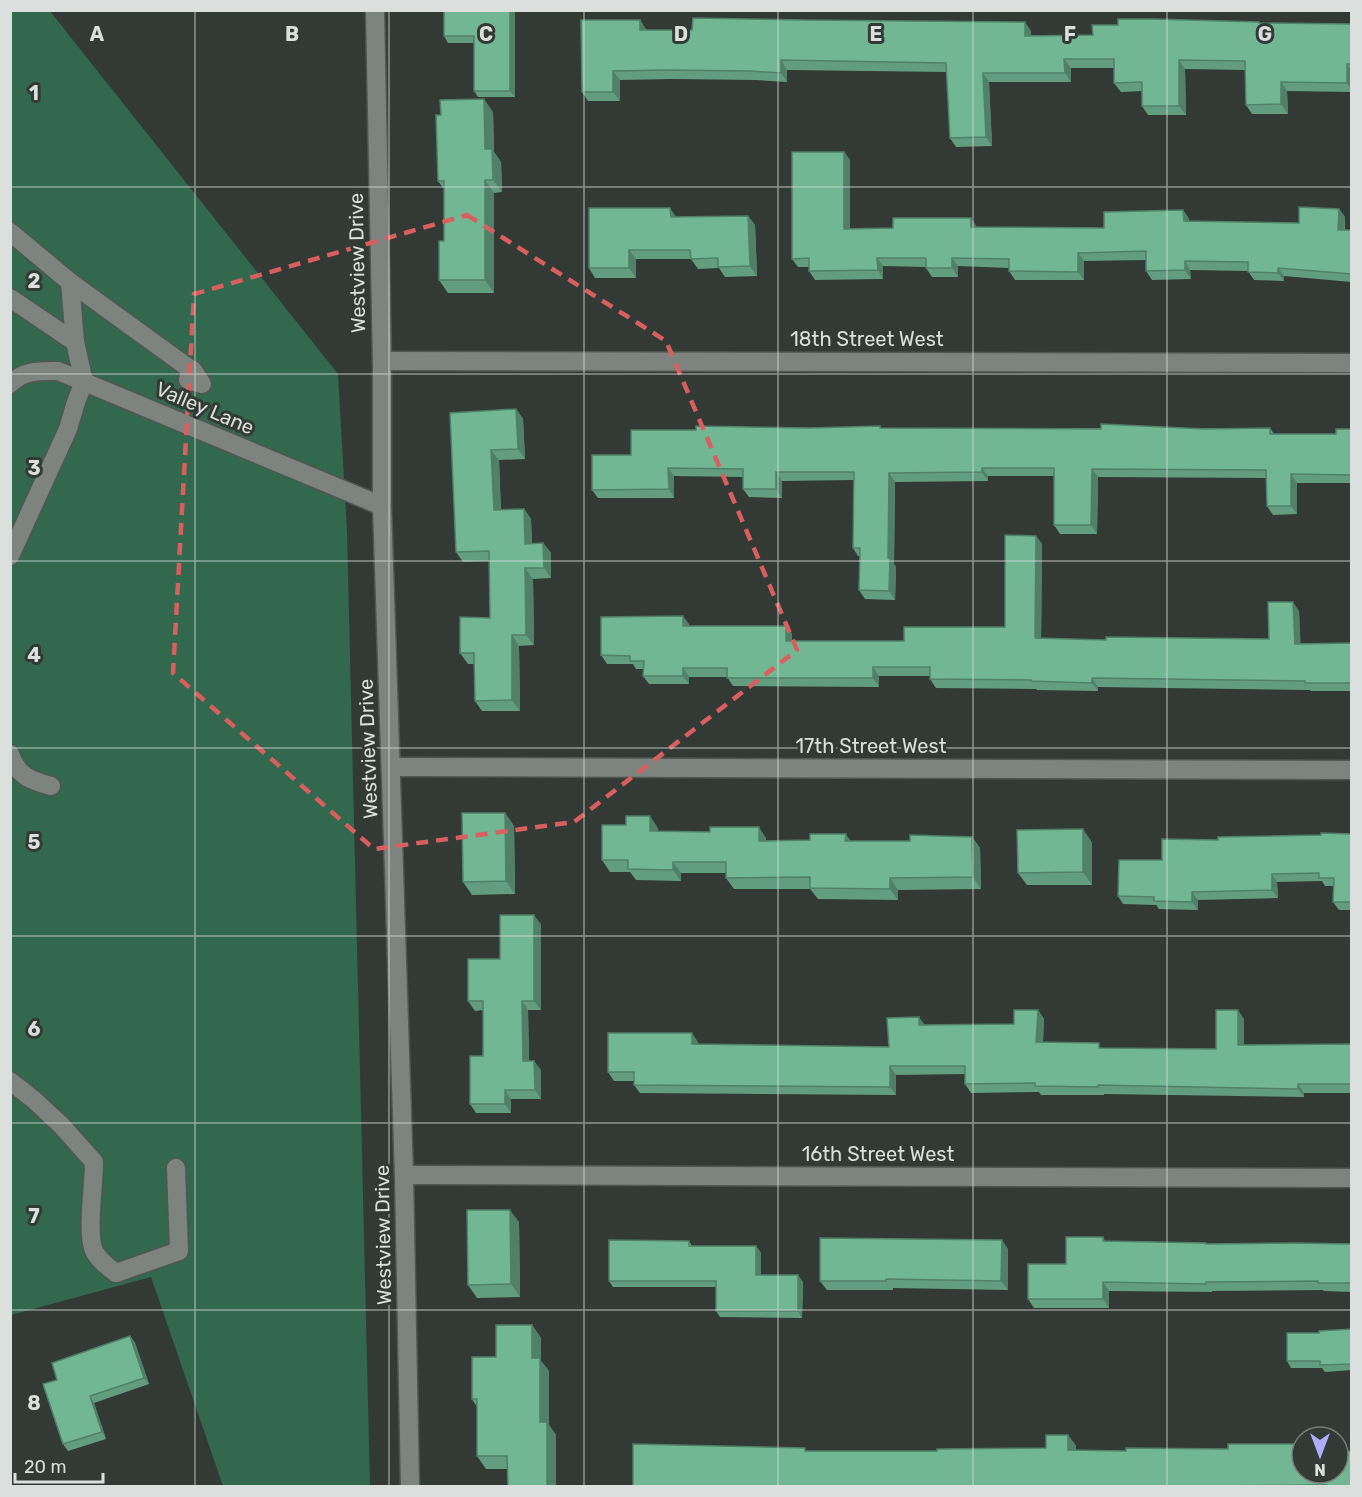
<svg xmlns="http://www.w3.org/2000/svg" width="1362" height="1497" viewBox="0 0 1362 1497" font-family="Rubik,sans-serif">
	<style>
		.green { fill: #31684e }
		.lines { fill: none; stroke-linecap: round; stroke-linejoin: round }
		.minor-casing { stroke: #515653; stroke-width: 21 }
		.minor { stroke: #7d8480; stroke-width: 18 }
		.wall { fill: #629d7f }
		.shaded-wall { fill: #508068 }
		.building { fill: #72b794; stroke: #508068; stroke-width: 1.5 }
		.marked { fill: none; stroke: #d85f5e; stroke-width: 4.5; stroke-dasharray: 12 8; stroke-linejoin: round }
		.grid { fill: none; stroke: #dbdfdd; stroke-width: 1.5; stroke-opacity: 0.55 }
		.labels { text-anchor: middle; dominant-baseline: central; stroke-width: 6; stroke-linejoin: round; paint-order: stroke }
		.street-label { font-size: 20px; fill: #dbdfdd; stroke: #333a36 }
		.grid-label { font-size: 20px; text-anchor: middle; font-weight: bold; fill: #dbdfdd; stroke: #333a36; stroke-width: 6; stroke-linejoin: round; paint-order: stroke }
	</style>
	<rect width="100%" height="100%" fill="#333a36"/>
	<polygon class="green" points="49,10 338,374 347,532 370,1486 223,1486 151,1277 11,1315 10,11"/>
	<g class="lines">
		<defs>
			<g id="minor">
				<polyline points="375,10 382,361 382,506 404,1175 410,1486"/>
				<polyline points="10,232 70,282"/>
				<polyline points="10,298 75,342 84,382 76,402 68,429 10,556"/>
				<polyline points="75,342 70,282 190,369 188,380 202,384 193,370 190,369"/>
				<polyline points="382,361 1352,363"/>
				<path d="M10 384C24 370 40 371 58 371L382 506"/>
				<path d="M10 754C18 776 29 780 51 786"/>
				<polyline points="391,767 1352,770"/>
				<path d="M10 1081 33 1099 61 1125 94 1162C94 1185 87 1228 93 1248 96 1258 108 1267 116 1273L179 1251 176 1168"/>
				<polyline points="404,1175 1352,1178"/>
			</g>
		</defs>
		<use href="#minor" class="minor-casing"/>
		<use href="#minor" class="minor"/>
	</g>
	<g class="wall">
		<polygon points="515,10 515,97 478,97 474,91 474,43 448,43 444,36"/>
		<polygon points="640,20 646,30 1031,31 1031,35 1093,35 1260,23 1352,24 1352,92 1287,91 1288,114 1252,114 1246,105 1245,70 1185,69 1186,115 1148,115 1142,106 1142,91 1121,92 1114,83 1114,68 1071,68 1071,82 989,82 992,146 956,147 950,138 947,72 787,70 787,82 756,80 673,79 620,80 620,101 588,101 582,92"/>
		<polygon points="493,112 494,152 501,162 502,192 494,193 494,293 448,293 439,280 444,241 444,189 438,181"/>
		<polygon points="844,152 850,160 850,229 977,227 1104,228 1183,210 1189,219 1189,222 1299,223 1339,209 1345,217 1345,230 1352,230 1352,282 1284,276 1284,281 1254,280 1248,271 1190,270 1191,279 1152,280 1146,271 1146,260 1084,261 1084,280 1015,280 1009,271 1009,268 958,266 958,277 932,277 926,268 926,267 883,266 883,279 815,280 809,271 809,267 798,267 792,259"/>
		<polygon points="748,216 755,225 757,276 725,277 719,268 698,269 691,259 636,259 636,278 595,278 589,268 677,217"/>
		<polygon points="516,409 523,419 525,459 499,460 501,510 524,509 531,519 532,543 543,543 551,553 551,578 533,579 534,645 519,646 520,711 482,711 475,701 474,664 468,664 460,653 490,618 489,561 463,562 456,552 450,413"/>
		<polygon points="881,428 1270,428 1274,434 1336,434 1352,429 1352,483 1297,483 1297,514 1273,515 1267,506 1267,478 1098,477 1097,534 1060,534 1054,525 1054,476 988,476 988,481 895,482 894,564 896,567 895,600 865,599 859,590 860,556 858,556 853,548 854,480 782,481 782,498 749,497 743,489 743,477 674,476 674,498 598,498 592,490 631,455 696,430"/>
		<polygon points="1036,536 1042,544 1041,639 1106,640 1269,639 1299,611 1300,644 1352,643 1352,691 1311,691 1310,690 1098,687 1098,691 1037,690 1036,689 936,688 930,679 930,676 879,676 879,687 733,686 727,677 689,677 689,684 649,684 643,676 643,669 636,669 633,664 607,664 601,655 689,624 689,626 786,626 792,634 792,641 904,641 1005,627"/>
		<polygon points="505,813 514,826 515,894 472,895 463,882"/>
		<polygon points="626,825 658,828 658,831 766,838 766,841 910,841 972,837 980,848 981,889 898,890 898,900 818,899 810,889 734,889 726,878 726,873 681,873 681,881 636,880 630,872 610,872 602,860"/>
		<polygon points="1352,834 1352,910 1339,910 1333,902 1334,886 1325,886 1322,881 1277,882 1278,898 1198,900 1198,910 1159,909 1156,905 1123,904 1118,896 1162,860 1218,840"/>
		<polygon points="1092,842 1092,885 1027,885 1018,873"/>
		<polygon points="541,924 541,1010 528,1010 529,1061 541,1070 541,1099 511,1099 511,1113 476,1113 470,1104 483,1056 483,1010 475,1011 468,1001 500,959"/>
		<polygon points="1038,1010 1044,1019 1043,1042 1102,1048 1216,1049 1244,1019 1244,1045 1352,1044 1352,1093 1304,1093 1304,1097 1104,1094 1104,1095 1041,1095 1039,1092 971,1093 965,1084 965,1074 896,1075 896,1095 640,1093 634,1085 634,1081 614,1081 608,1072 698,1042 698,1044 889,1047 925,1025 1014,1024"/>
		<polygon points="519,1222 520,1297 477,1298 468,1285"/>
		<polygon points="1103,1237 1105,1241 1206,1243 1207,1244 1352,1244 1352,1292 1324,1291 1323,1290 1212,1291 1212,1292 1109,1291 1109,1308 1034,1308 1028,1299 1066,1264"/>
		<polygon points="689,1241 692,1246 756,1246 761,1253 761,1275 803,1282 802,1318 720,1317 716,1311 716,1287 613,1287 609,1281"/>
		<polygon points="1008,1249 1008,1290 893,1288 893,1290 827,1290 820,1281"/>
		<polygon points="532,1325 541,1338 541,1361 549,1371 549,1425 556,1435 556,1486 508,1486 508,1469 486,1469 477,1456 477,1407 472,1399 496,1357"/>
		<polygon points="1352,1329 1352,1370 1325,1372 1322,1368 1291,1368 1287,1361 1319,1333"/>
		<polygon points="130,1336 135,1343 149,1384 94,1403 106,1439 68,1451 63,1444 57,1380"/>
		<polygon points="1068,1435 1076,1446 1076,1450 1126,1451 1228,1449 1298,1444 1302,1450 1302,1473 1352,1486 633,1486 808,1451 937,1451 1046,1448"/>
	</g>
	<g class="shaded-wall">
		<polygon points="510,10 515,10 515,97 510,91"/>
		<polygon points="640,20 646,29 646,39 640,30"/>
		<polygon points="1025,22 1031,31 1031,45 1025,36"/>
		<polygon points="1064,59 1071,68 1071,82 1065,73"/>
		<polygon points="781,60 787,70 787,82 781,73"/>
		<polygon points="1179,60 1185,69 1186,115 1179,106"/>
		<polygon points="1347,64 1352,71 1352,90 1347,83"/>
		<polygon points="613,71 620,80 620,101 613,92"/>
		<polygon points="983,73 989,82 992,146 986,137"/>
		<polygon points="1281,82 1287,91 1288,114 1281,104"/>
		<polygon points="484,99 493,112 494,152 501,162 502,192 493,180 485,149"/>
		<polygon points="844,152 850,160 850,238 844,229"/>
		<polygon points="485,180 494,193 494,293 485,280"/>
		<polygon points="670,208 677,218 671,217"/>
		<polygon points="1339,209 1345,217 1344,238 1338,230"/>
		<polygon points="1183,210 1189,219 1190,230 1184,221"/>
		<polygon points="748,216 755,225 757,276 750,266"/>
		<polygon points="971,218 977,227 971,227"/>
		<polygon points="629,250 636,259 636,278 629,268"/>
		<polygon points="1078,253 1084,261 1084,280 1078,272"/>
		<polygon points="877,258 883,266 883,279 878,270"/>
		<polygon points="952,258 958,266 958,277 952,268"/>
		<polygon points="1185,261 1190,270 1191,279 1185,270"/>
		<polygon points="1278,268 1284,276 1284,281 1278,273"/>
		<polygon points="516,409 523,419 525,459 518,449"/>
		<polygon points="491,450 499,460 501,520 494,510"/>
		<polygon points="668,468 674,476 674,498 669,489"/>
		<polygon points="982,468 988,476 988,481 982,472"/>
		<polygon points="1092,469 1098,477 1097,534 1091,525"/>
		<polygon points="776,472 782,481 782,498 776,489"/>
		<polygon points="889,473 895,482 894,564 896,567 895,600 889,591 888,558"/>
		<polygon points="1291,474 1297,483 1297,514 1291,506"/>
		<polygon points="524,509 531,519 532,554 525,544"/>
		<polygon points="1036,536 1042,544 1041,647 1035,638"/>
		<polygon points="543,543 551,553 551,578 544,568"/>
		<polygon points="525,568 533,579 534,645 526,635"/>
		<polygon points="1293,602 1299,611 1301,652 1295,644"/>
		<polygon points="683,616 689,624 689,634 683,626"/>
		<polygon points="786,626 792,634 792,650 786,641"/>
		<polygon points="512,635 519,646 520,711 512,700"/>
		<polygon points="873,667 879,676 879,687 873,678"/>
		<polygon points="683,668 689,677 689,684 683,676"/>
		<polygon points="1092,678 1098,687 1098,691 1092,683"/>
		<polygon points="505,813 514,826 515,894 506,881"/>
		<polygon points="650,816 658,828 658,843 650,831"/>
		<polygon points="759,827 766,838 766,852 759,841"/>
		<polygon points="1083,829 1092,842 1092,885 1083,872"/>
		<polygon points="846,834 854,846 845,841"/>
		<polygon points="972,837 980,848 981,889 973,877"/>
		<polygon points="673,862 681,873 681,881 673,870"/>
		<polygon points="1272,874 1277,882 1278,898 1272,890"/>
		<polygon points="890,878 898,890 898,900 890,889"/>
		<polygon points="1192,892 1198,900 1198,910 1192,902"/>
		<polygon points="534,915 541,924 541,1010 534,1001"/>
		<polygon points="522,1001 528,1010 529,1071 523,1061"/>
		<polygon points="1038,1010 1044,1019 1042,1051 1036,1042"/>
		<polygon points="1238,1010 1244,1019 1244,1053 1238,1045"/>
		<polygon points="919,1017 925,1025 919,1025"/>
		<polygon points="692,1033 698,1042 698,1052 692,1044"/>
		<polygon points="534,1061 541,1070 541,1099 535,1090"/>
		<polygon points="890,1066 896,1075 896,1095 890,1087"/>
		<polygon points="1298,1084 1304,1093 1304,1097 1298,1089"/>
		<polygon points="505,1090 511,1099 511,1113 505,1104"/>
		<polygon points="510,1210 519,1222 520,1297 511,1284"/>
		<polygon points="1002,1240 1008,1249 1008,1290 1001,1281"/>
		<polygon points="756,1246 761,1253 761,1281 756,1275"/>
		<polygon points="798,1275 803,1282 802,1318 798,1311"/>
		<polygon points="1103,1282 1109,1291 1109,1308 1103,1299"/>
		<polygon points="532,1325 541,1338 541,1361 549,1371 549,1425 556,1435 556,1486 547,1486 532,1358"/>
		<polygon points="130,1336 135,1343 149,1384 144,1378"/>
		<polygon points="90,1396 94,1403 106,1439 102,1432"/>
		<polygon points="1068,1435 1076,1446 1076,1460 1068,1450"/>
		<polygon points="1298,1444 1302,1450 1302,1459 1298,1452"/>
	</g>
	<g class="building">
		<polygon points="444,10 510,10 510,91 474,91 474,36 444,36"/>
		<polygon points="693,18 804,20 1025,22 1025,36 1093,35 1092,25 1118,25 1118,19 1152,19 1259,22 1259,23 1352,24 1352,64 1347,64 1347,83 1281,82 1281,104 1246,105 1245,61 1179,60 1179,106 1142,106 1142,82 1114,83 1114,59 1064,59 1065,73 983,73 986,137 950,138 946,63 781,60 781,73 750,71 666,70 613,71 613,92 582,92 581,20 640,20 640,30 692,30"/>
		<polygon points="484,99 485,149 492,149 493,180 485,180 485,280 439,280 439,241 444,241 444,181 438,181 436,115 441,115 440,100"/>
		<polygon points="792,152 844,152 844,229 893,228 893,218 971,218 971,227 1104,228 1104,212 1183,210 1184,221 1299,223 1299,207 1339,209 1338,230 1352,230 1352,274 1278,268 1278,273 1248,272 1248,262 1185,261 1185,270 1146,271 1146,251 1078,253 1078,272 1009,271 1009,259 952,258 952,268 926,268 926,258 877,258 878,270 809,271 809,258 792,259"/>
		<polygon points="589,208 670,208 671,217 748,216 750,266 718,267 718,258 691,259 690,250 629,250 629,268 589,268"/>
		<polygon points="516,409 518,449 491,450 494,510 524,509 525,544 543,543 544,568 525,568 526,635 512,635 512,700 475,701 474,653 460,653 460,617 490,618 489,551 456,552 450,413"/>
		<polygon points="1101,424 1205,429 1270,428 1270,434 1336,434 1336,429 1352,429 1352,475 1291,474 1291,506 1267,506 1266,470 1092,469 1091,525 1054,525 1054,468 982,468 982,472 889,473 888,558 890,558 889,591 859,590 860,548 853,548 854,472 776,472 776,489 743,489 743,469 668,468 669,489 592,490 592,455 631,455 631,430 696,430 696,426 810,428 880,426 880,428 1101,429"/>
		<polygon points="1005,535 1036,536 1035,638 1106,640 1106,637 1269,639 1268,602 1293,602 1295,644 1352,643 1352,683 1305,683 1305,681 1092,678 1092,683 1031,681 1031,680 930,679 930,667 873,667 873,678 727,678 727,668 683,668 683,676 643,676 644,661 630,661 630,656 601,655 601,617 683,616 683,626 786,626 786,641 904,641 904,627 1005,627"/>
		<polygon points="462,813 505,813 506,881 463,882"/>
		<polygon points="626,816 650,816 650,831 710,832 710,827 759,827 759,841 810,840 810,834 846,834 845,841 910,841 910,835 972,837 973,877 890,878 890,889 810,888 810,877 726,878 726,862 673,862 673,870 628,869 628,860 602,860 602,825 626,825"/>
		<polygon points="1083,829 1083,872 1018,873 1017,830"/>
		<polygon points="1321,833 1352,834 1352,902 1333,902 1334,878 1319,878 1319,873 1272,874 1272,890 1192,892 1192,902 1154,901 1154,897 1118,896 1119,860 1162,860 1162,839 1218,840 1218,837 1321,835"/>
		<polygon points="500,915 534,915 534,1001 522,1001 523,1061 534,1061 535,1090 505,1090 505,1104 470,1104 470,1056 483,1056 483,1001 468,1001 468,959 500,959"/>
		<polygon points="1014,1010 1038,1010 1036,1042 1099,1043 1099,1048 1216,1049 1216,1010 1238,1010 1238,1045 1352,1044 1352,1084 1298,1084 1298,1089 1098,1085 1098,1087 1035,1086 1035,1083 965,1084 965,1066 890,1066 890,1087 634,1085 634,1072 608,1072 608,1033 692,1033 692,1044 889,1047 887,1018 919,1017 919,1025 1014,1024"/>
		<polygon points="467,1210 510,1210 511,1284 468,1285"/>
		<polygon points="1066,1237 1103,1237 1103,1241 1206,1243 1206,1244 1293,1243 1352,1244 1352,1283 1318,1283 1318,1281 1206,1282 1206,1284 1103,1282 1103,1299 1028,1299 1028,1264 1066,1264"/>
		<polygon points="820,1238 1002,1240 1001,1281 886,1279 886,1281 820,1281"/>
		<polygon points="609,1240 689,1241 689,1246 756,1246 756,1275 798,1275 798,1311 716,1311 716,1281 609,1281"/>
		<polygon points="496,1325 532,1325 532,1358 540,1358 540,1422 547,1422 547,1486 508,1486 507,1456 477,1456 477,1399 472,1399 472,1357 496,1357"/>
		<polygon points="1352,1329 1352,1364 1320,1365 1320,1361 1287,1361 1287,1333 1319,1333 1319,1331"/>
		<polygon points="130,1336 144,1378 90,1396 102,1432 63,1444 43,1384 57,1380 52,1363"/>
		<polygon points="1046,1435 1068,1435 1068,1450 1126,1451 1126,1448 1228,1449 1228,1444 1298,1444 1298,1452 1302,1452 1302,1473 1338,1473 1338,1451 1352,1451 1352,1486 1327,1486 1327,1485 1192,1486 633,1486 633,1444 805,1448 805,1451 937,1451 937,1449 1046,1448"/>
	</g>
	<path class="marked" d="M467 215 666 341 797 650 574 822 374 849 173 673 194 294Z"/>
	<path class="grid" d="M195 10V1486M389 10V1486M584 10V1486M778 10V1486M973 10V1486M1167 10V1486M10 187H1352M10 374H1352M10 561H1352M10 748H1352M10 936H1352M10 1123H1352M10 1310H1352"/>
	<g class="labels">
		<g class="street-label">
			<text transform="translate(357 263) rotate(-91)">Westview Drive</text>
			<text x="867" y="339">18th Street West</text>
			<text transform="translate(205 408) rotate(23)">Valley Lane</text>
			<text x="871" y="746">17th Street West</text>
			<text transform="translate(368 749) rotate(-92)">Westview Drive</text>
			<text x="878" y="1154">16th Street West</text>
			<text transform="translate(383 1235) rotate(-91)">Westview Drive</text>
		</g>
	</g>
	<g class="grid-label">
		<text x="97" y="41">A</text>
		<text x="292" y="41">B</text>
		<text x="486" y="41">C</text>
		<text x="681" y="41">D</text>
		<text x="876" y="41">E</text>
		<text x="1070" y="41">F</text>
		<text x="1265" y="41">G</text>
		<text x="34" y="100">1</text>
		<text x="34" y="288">2</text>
		<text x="34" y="475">3</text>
		<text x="34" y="662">4</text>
		<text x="34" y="849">5</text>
		<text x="34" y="1036">6</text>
		<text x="34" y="1223">7</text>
		<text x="34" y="1410">8</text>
	</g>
	<rect width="1362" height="1497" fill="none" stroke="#dbdfdd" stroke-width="24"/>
	<g transform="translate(1320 1455) rotate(180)"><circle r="28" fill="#333a36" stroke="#767c79" stroke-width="1.5"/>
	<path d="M0-4.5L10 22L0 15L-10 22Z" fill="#aeaefb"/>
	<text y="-9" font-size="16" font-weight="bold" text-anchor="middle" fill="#dbdfdd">N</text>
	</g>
	<path d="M15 1473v9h88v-9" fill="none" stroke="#dbdfdd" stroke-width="3"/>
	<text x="24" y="1473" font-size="18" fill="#dbdfdd" stroke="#333a36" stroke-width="4.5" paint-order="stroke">20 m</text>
</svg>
